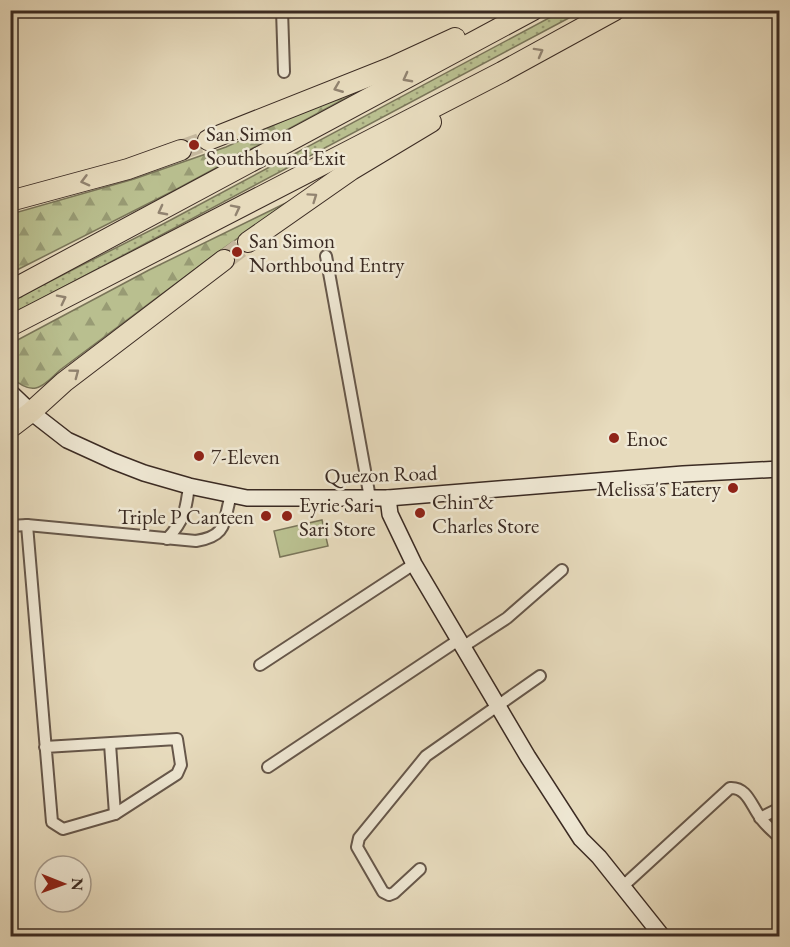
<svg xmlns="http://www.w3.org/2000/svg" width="790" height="947" viewBox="0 0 790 947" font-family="'EB Garamond',serif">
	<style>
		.grass { fill: url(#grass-dots); stroke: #7a7559; stroke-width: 1.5 }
		.forest { fill: url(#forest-firs); stroke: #7a7559; stroke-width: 1.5 }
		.green { fill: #b9bf8f; stroke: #7a7559; stroke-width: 1.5 }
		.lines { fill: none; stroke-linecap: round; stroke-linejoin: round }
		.highway-tunnel { stroke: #c5b89e; stroke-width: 20; stroke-dasharray: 20 10; stroke-linecap: butt }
		.street-casing { stroke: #66574a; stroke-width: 14 }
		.secondary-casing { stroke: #3b2b23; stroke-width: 18 }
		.highway-casing { stroke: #3b2b23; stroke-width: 22 }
		.street { stroke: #efe8d4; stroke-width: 10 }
		.secondary { stroke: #efe8d4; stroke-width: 15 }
		.highway { stroke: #e7dbbd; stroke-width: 20 }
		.oneway { stroke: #918370 }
		.poi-dot { fill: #8f2418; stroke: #efe8d4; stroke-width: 2 }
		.labels { text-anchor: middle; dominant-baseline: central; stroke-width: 5; stroke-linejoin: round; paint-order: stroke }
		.poi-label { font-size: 21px; fill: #3b2b23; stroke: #efe8d4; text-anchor: start }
		.street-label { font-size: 21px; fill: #3b2b23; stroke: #efe8d4 }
	</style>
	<defs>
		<pattern id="grass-dots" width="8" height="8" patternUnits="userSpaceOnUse" patternTransform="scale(1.5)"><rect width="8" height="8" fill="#b9bf8f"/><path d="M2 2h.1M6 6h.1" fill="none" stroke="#989b74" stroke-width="1.8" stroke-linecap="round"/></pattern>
		<pattern id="forest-firs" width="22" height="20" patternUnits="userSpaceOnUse" patternTransform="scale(1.5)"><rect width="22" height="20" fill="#b9bf8f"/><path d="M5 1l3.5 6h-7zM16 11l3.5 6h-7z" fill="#989b74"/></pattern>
	</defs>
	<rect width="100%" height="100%" fill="#e7dbbd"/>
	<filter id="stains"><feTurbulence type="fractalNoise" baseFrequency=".00333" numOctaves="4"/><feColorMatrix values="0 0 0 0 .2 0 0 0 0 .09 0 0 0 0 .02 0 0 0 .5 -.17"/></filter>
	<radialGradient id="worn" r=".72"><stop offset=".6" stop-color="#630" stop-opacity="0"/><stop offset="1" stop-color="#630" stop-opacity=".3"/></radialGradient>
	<polygon class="grass" points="562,11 582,11 11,315 11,301 165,223"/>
	<g class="forest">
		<polygon points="361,89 346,98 177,189 11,273 11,214 134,179 226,147 344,93"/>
		<path d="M292 200 214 255 60 370C41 388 33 397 11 377L10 344 149 270Z"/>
	</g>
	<polygon class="green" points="322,520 328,546 280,557 274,531"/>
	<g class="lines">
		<g class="highway-tunnel">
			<polyline points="181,150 208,140"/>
			<polyline points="224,260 248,242"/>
		</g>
		<defs>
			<g id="street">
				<polyline points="282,10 284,72"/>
				<polyline points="326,256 370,498"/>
				<polyline points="27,525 52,822 63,829 115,814 177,774 181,765 177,739 45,747"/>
				<path d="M10 526 27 525 196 541C228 536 223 522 231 495"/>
				<path d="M167 539C184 521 186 510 189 486"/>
				<polyline points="464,646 507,618 562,570"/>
				<polyline points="260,665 414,564"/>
				<polyline points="110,744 115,814"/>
				<polyline points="268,767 460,639"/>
				<polyline points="760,818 780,808"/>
				<polyline points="420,869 394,893 389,895 383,892 357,847 359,838 426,756 540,676"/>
				<path d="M622 887 730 788C747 787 751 805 760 817 765 825 773 831 780 838"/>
			</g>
			<g id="secondary">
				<polyline points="10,392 31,412 67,440 113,461 144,473 189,486 247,498 388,498 683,474 780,469"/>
				<polyline points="388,498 390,514 414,564 528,757 581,839 599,857 662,936"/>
			</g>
			<g id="highway">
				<polyline points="208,140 392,67 455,38"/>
				<polyline points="10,201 128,169 181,150"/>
				<polyline points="248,242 351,170 431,122"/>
				<polyline points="10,291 533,10"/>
				<polyline points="10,326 502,72 615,10"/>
				<polyline points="10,428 31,412 64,382 224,260"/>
			</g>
		</defs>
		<use href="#street" class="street-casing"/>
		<use href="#secondary" class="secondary-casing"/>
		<use href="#highway" class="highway-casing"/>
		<use href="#street" class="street"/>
		<use href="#secondary" class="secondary"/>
		<use href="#highway" class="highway"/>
	</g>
	<defs><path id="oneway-chevron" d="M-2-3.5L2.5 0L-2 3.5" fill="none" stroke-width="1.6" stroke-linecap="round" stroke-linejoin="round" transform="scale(1.5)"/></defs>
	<g class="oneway">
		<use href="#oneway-chevron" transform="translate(539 52) rotate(-29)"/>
		<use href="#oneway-chevron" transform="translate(407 78) rotate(152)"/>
		<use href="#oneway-chevron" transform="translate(338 88) rotate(158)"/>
		<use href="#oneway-chevron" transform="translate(85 181) rotate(165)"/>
		<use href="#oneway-chevron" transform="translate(313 197) rotate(-35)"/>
		<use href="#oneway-chevron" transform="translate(236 209) rotate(-27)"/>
		<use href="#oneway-chevron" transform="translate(162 211) rotate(152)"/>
		<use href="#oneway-chevron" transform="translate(62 299) rotate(-27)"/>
		<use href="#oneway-chevron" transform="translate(75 373) rotate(-37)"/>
	</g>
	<g class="poi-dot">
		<circle cx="194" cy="145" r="6"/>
		<circle cx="237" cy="252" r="6"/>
		<circle cx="614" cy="438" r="6"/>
		<circle cx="199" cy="456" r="6"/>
		<circle cx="733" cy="488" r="6"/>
		<circle cx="420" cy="513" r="6"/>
		<circle cx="266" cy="516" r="6"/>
		<circle cx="287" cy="516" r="6"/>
	</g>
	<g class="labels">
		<g class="poi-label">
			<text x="206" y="133">San Simon<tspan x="206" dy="24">Southbound Exit</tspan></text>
			<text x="249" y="240">San Simon<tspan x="249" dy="24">Northbound Entry</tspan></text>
			<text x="626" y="438">Enoc</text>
			<text x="211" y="456">7-Eleven</text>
			<text x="721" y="488" text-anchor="end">Melissa's Eatery</text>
			<text x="432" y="501">Chin &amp;<tspan x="432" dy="24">Charles Store</tspan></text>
			<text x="299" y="504">Eyrie Sari<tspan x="299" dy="24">Sari Store</tspan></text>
			<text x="254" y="516" text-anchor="end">Triple P Canteen</text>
		</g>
		<g class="street-label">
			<text transform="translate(381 474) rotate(-2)">Quezon Road</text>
		</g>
	</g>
	<rect width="790" height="947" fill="none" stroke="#e7dbbd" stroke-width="36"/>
	<rect x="12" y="12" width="766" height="923" fill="none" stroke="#3b2b23" stroke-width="3"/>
	<rect x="18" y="18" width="754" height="911" fill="none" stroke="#3b2b23" stroke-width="1.5"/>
	<g transform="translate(63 884) rotate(91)"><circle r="28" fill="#efe8d4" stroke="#a79c8d" stroke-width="1.5"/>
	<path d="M0-4.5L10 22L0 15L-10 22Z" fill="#8f2418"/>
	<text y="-9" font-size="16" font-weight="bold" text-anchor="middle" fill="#3b2b23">N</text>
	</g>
	<rect width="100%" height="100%" filter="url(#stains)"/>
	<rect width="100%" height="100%" fill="url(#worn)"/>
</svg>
